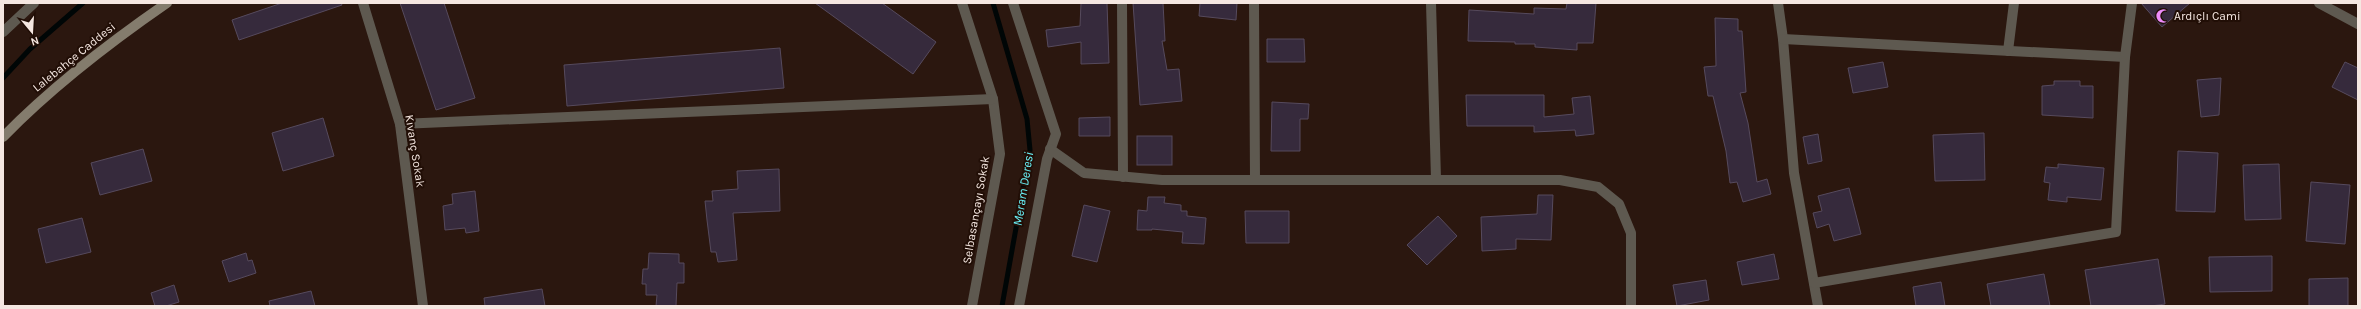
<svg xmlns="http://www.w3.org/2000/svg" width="2361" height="309" viewBox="0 0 2361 309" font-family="Karla,sans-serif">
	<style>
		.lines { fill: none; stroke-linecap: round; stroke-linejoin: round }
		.stream { stroke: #000606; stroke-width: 5 }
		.building { fill: #362a3c; stroke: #564a5d }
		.street { stroke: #5e5950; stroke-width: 10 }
		.secondary { stroke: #847c6d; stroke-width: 10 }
		.labels { text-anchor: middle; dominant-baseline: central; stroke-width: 4; stroke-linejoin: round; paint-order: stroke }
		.poi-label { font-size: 12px; fill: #f5e7e1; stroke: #210e06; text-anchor: start }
		.street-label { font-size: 12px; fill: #f5e7e1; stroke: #210e06 }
		.water-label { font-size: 13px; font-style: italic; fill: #6bf5fc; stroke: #210e06 }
	</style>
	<rect width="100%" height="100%" fill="#2b170f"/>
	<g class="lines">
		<g class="stream">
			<polyline points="993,3 1027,119 1030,150 1002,306"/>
			<polyline points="3,78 30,49 83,3"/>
		</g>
	</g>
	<g class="building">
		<polygon points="282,3 341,3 342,5 239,40 232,20"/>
		<polygon points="400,3 444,3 475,98 436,110"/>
		<polygon points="815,3 882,3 936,42 913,74"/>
		<polygon points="1081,3 1107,3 1109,63 1081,64 1081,42 1048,47 1046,30 1080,26"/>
		<polygon points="1133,3 1163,3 1165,41 1162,41 1167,70 1179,69 1182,101 1140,105"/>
		<polygon points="1200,3 1237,3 1236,20 1199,16"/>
		<polygon points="1567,3 1596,3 1593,43 1577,43 1577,50 1535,47 1535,44 1515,44 1515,42 1468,41 1469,10 1534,14 1534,8 1566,9"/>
		<polygon points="2141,3 2190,3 2162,27"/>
		<polygon points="1715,18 1738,19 1738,31 1742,31 1746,92 1740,93 1748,123 1757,182 1767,179 1771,194 1743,202 1737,182 1730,183 1726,151 1713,96 1708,96 1704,67 1716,66"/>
		<polygon points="1267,39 1304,39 1305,62 1267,62"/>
		<polygon points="780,48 784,88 567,106 564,65"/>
		<polygon points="1883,62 1888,87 1853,93 1848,68"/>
		<polygon points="2345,62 2358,68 2358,100 2332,87"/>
		<polygon points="2221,78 2219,115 2201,117 2197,80"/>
		<polygon points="2054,81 2080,81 2080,86 2093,86 2093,118 2042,115 2042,86 2054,85"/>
		<polygon points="1466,95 1544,95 1544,117 1574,114 1572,98 1590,96 1594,134 1576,136 1575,130 1534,132 1534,126 1467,126"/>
		<polygon points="1272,102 1309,104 1308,119 1300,119 1300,151 1271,151"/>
		<polygon points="1110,117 1110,136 1079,136 1079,118"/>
		<polygon points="323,118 334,156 283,171 272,133"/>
		<polygon points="1984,133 1985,180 1935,181 1933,135"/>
		<polygon points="1818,134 1822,161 1808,164 1803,137"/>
		<rect x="1137" y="136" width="35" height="29"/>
		<polygon points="143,149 152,181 100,195 91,163"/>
		<polygon points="2178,151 2218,153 2215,212 2176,211"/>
		<polygon points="2058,164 2104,168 2101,200 2067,197 2067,202 2048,200 2050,183 2044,182 2046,167 2058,168"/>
		<polygon points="2279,164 2281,219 2245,220 2243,165"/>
		<polygon points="779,169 780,211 733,213 737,260 718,262 716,252 711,252 707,220 705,201 713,201 712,191 738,189 737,171"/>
		<polygon points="2311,182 2350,185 2345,244 2306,241"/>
		<polygon points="1849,188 1861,234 1834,241 1829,224 1817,228 1813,213 1822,211 1818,196"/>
		<polygon points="475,191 479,231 466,233 465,228 445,230 443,206 453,204 452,194"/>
		<polygon points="1538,195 1553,195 1551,240 1516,239 1516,249 1482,251 1481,217 1537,214"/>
		<polygon points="1148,197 1165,197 1164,203 1181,205 1181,211 1187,211 1187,216 1206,218 1204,244 1182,243 1183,232 1152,229 1152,230 1137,230 1138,210 1147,211"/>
		<polygon points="1084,205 1110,211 1097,262 1072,256"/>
		<polygon points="1245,211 1289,211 1289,243 1246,243"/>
		<polygon points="1438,216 1457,236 1427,265 1407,245"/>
		<polygon points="82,218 91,252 46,263 38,229"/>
		<polygon points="246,253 248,261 252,260 256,273 229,282 222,261"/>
		<polygon points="649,253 679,254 679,263 684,263 684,283 677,283 676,306 656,306 657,295 646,295 646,284 642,284 643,269 648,269"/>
		<polygon points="1774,254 1779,279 1742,285 1737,262"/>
		<polygon points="2272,256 2272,291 2210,292 2209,257"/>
		<polygon points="2158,259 2165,304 2151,306 2091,306 2085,270"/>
		<polygon points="2044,274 2050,306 1991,306 1987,284"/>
		<polygon points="2348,278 2348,306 2309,306 2309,279"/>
		<polygon points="1706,280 1709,300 1677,306 1673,285"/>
		<polygon points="1941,282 1945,306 1916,306 1913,287"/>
		<polygon points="174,285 179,302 166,306 155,306 151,293"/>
		<polygon points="542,289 545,306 485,306 484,298"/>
		<polygon points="311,291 315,306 270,306 269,301"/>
	</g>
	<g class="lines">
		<g class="street">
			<polyline points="363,3 400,124 423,306"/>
			<polyline points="962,3 993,99 1000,154 972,306"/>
			<polyline points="1013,3 1056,134 1047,159 1019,306"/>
			<polyline points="1122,3 1123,177"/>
			<polyline points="1254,3 1255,180"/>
			<polyline points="1431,3 1436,179"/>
			<polyline points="1778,3 1783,39 1794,173 1818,306"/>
			<polyline points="2319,3 2358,24"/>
			<polyline points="3,32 34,3"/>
			<polyline points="1783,39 2125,57"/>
			<polyline points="2008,51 2014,3"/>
			<polyline points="400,124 993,99"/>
			<polyline points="1050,149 1084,173 1162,180 1560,180 1598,187 1619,204 1631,233 1631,306"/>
			<polyline points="1814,283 2116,232 2125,57 2132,3"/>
		</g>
		<path class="secondary" d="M3 137C52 87 109 43 167 3"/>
	</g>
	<defs>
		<symbol id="mosque-bare" viewBox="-9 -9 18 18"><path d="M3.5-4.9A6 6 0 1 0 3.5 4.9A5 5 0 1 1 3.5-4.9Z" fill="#ec8cfa" stroke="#210e06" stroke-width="2.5" paint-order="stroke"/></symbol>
	</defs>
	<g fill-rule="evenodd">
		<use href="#mosque-bare" x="2153" y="6" width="20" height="20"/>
	</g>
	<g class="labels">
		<g class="poi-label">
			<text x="2174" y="16">Ardıçlı Cami</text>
		</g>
		<g class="street-label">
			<text transform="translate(74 57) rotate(-39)">Lalebahçe Caddesi</text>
			<text transform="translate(415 151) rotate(81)">Kıvanç Sokak</text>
			<text transform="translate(976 210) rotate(-80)">Selbasançayı Sokak</text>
		</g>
		<g class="water-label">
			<text transform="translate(1023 189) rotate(-81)">Meram Deresi</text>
		</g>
	</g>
	<rect width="2361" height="309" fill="none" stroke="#f5e7e1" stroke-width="8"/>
	<g transform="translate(32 32) rotate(162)" stroke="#210e06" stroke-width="3" paint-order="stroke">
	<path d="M0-3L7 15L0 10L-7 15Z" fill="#f5e7e1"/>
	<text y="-6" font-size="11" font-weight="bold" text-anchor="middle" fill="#f5e7e1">N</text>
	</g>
</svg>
